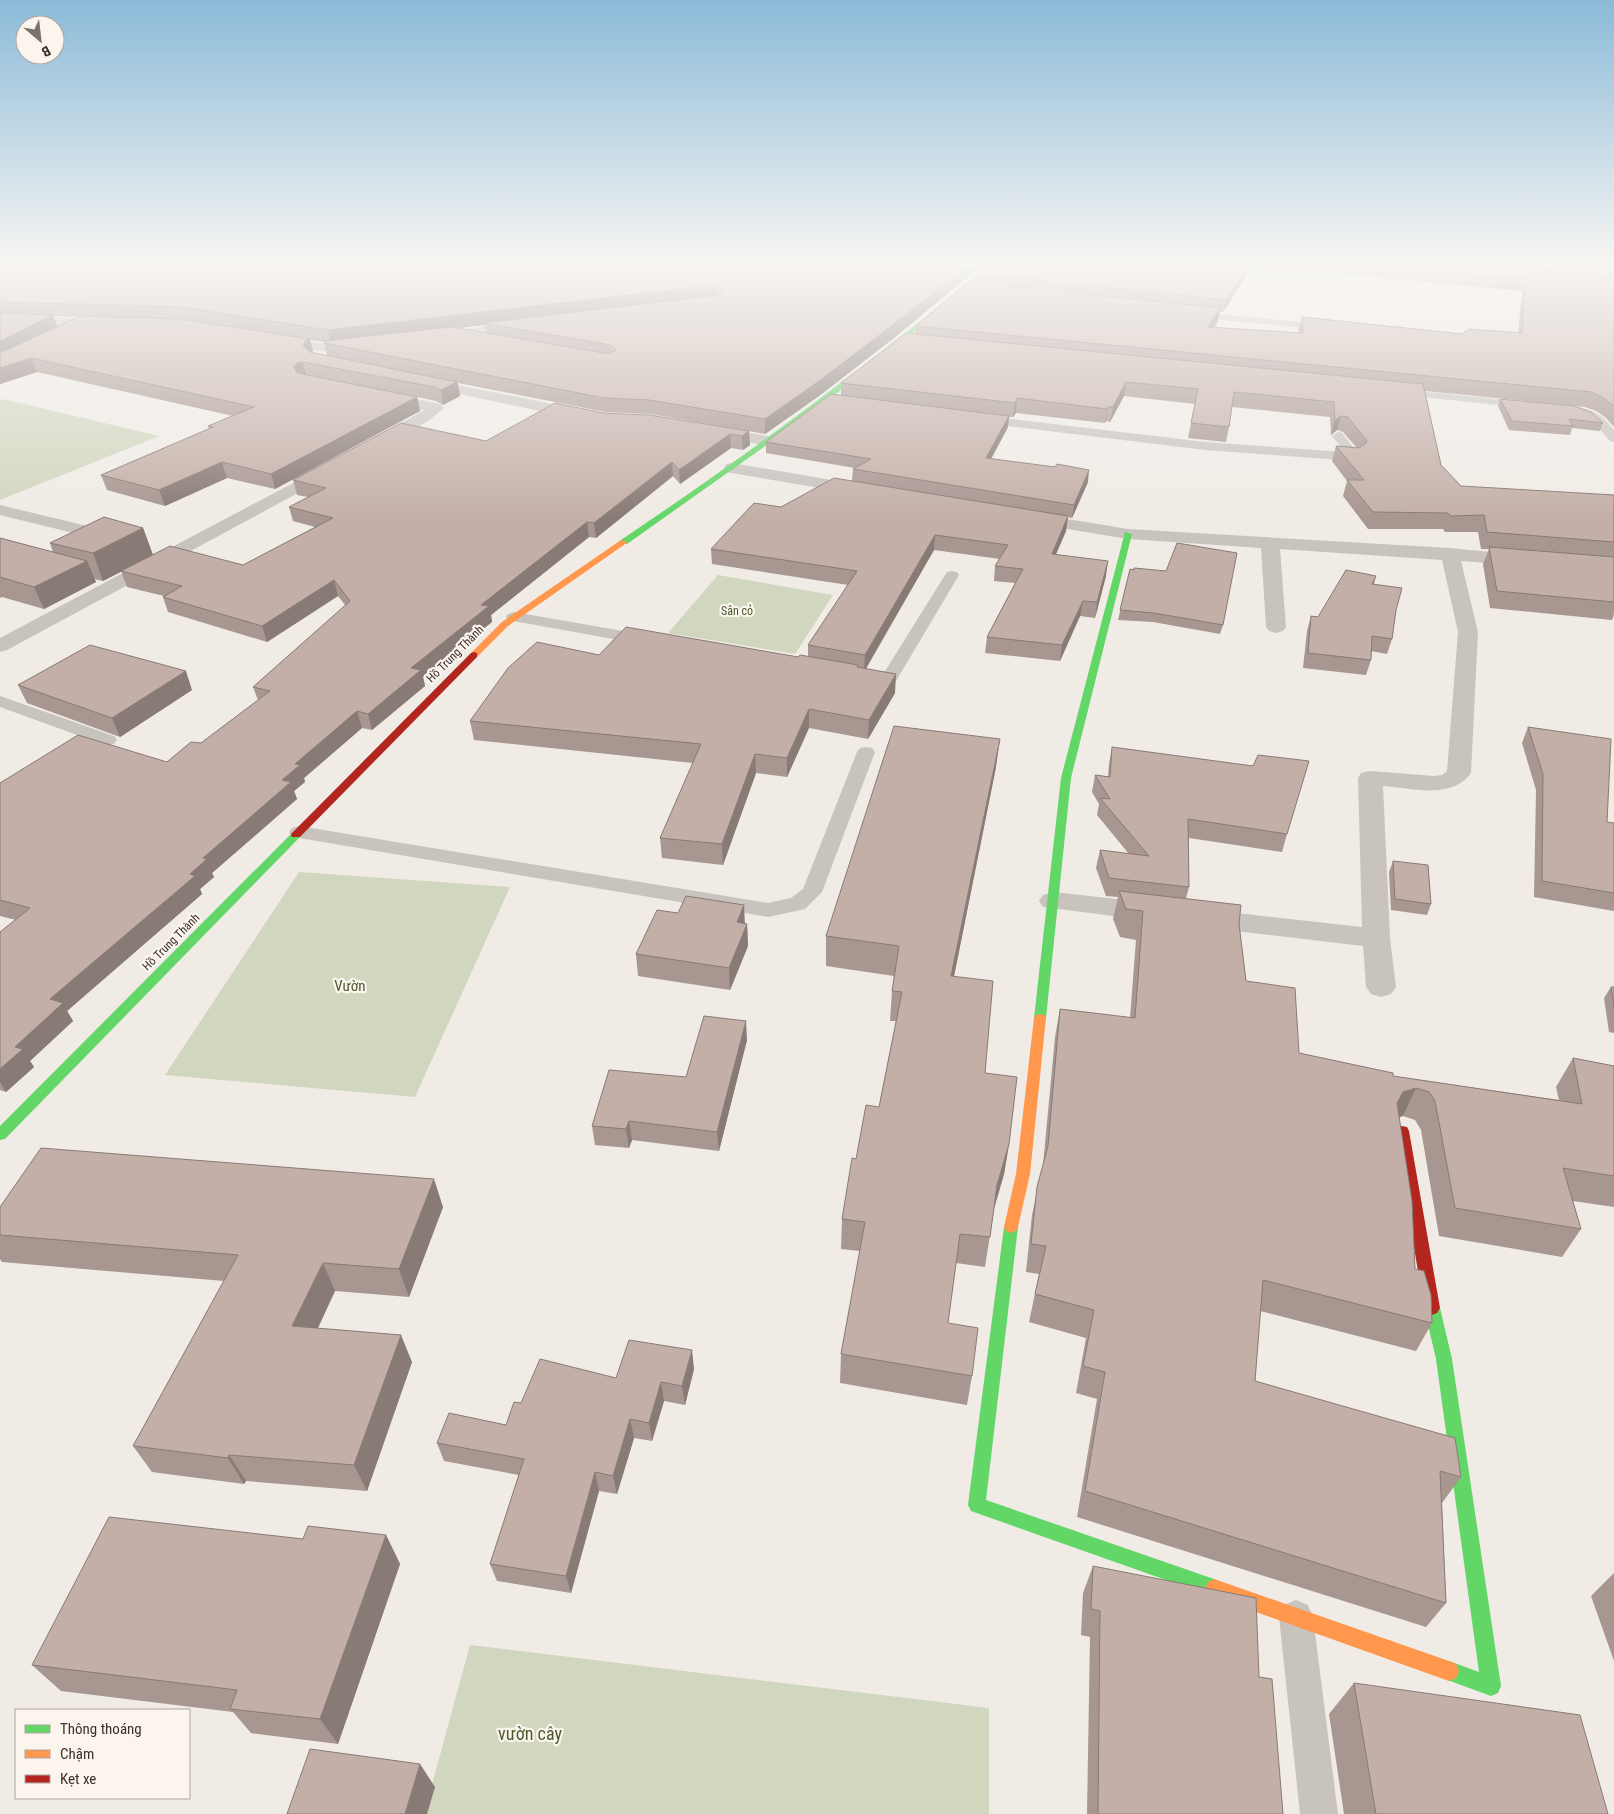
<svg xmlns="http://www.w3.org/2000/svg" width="1614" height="1814" viewBox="0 0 1614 1814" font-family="'Roboto Condensed',sans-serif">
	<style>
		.green { fill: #d1d6bf }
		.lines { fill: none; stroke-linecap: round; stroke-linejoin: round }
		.lane { fill: #c9c3be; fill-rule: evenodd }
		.street { fill: #c9c3be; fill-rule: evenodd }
		.fast { fill: #63d668; fill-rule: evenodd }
		.slow { fill: #ff974d; fill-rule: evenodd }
		.jam { fill: #b3261e; fill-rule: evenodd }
		.wall { fill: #a89690; fill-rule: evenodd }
		.shaded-wall { fill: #887a75 }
		.building { fill: #c3afa7; stroke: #887a75 }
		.labels { text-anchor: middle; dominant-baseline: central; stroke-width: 4.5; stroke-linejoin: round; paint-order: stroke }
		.far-park-label { font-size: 12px; fill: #4a5a2e; stroke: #fbf5ee }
		.far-street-label { font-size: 12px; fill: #3b302b; stroke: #fbf5ee }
		.park-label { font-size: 15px; fill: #4a5a2e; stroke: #fbf5ee }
		.near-park-label { font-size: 18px; fill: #4a5a2e; stroke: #fbf5ee }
	</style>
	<rect width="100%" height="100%" fill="#f0ebe5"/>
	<g class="green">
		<polygon points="3,399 159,436 0,500 0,401"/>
		<polygon points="718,575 833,595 795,654 668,633"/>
		<polygon points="299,872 510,887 415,1097 165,1075"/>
		<polygon points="470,1645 989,1708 989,1814 424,1814"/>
	</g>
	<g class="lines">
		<g class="lane">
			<polygon points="1190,311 1329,325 1334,328 1329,331 1187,316 1187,312"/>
			<polygon points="1398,389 1526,402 1532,405 1526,408 1394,394 1392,392 1394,390"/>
			<path d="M1564 406C1588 408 1599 410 1614 430V442L1610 441 1590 418 1560 411 1558 409 1560 407Z"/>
			<polygon points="979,415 1205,442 1345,452 1332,436 1338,432 1342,433 1361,457 1355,461 1205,450 975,422 973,419"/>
			<polygon points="952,571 957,572 959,575 893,686 887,687 862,683 860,679 862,675 868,674 882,676 945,575 947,572"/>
			<polygon points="514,612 646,635 652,637 654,640 652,643 646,645 508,620 506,617 508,614"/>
			<polygon points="0,696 114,736 117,740 114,744 108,745 102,744 0,707"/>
			<polygon points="866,747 872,748 875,752 822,892 805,909 768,917 299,838 292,836 289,832 292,828 299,826 768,903 791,898 803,889 857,752 860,748"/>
			<polygon points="1296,1600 1308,1605 1313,1617 1338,1814 1300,1814 1279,1617 1284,1605"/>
		</g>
		<g class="street">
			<polygon points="0,316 103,319 109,323 103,327 0,324"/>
			<polygon points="523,322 529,326 528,329 441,340 434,336 441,332"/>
			<path d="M275 336 331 345 364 341 371 345C358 360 289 347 270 343L268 340 270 337Z"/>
			<polygon points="423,378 582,410 587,412 590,415 587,418 582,420 418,385 416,382 418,379"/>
			<polygon points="381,393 436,403 441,405 444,408 427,422 378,448 372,446 370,443 372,440 424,410 376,400 374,397 376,394"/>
			<polygon points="714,426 768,436 774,438 776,441 774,444 768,446 708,434 706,431 708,428"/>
			<polygon points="732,463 861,485 867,486 870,490 867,494 861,495 726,472 724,468 726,464"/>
			<polygon points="329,464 335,465 337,469 335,473 7,650 0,652 0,638"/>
			<polygon points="0,505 108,531 111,535 108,539 102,540 0,515"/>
			<path d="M1031 513 1128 529 1450 548 1531 556 1533 560 1531 564 1524 566 1461 561 1478 632 1471 773C1452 800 1410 788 1383 786L1390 938 1396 987 1391 994 1381 997 1371 994 1366 987 1363 946 1201 927 1191 925 1187 918 1191 911 1201 909 1362 927 1358 778 1361 773 1370 771 1434 776 1442 775 1447 771 1458 632 1442 560 1280 549 1286 627 1283 631 1276 633 1269 631 1266 627 1261 548 1128 539 1025 522 1022 518 1025 514Z"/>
			<polygon points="1053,892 1153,903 1163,906 1167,912 1163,918 1153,921 1043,907 1039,901 1043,895"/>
		</g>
		<g class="fast">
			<path d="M989 265H994L890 352 802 420 627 544H621V540C750 453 870 364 989 265Z"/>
			<polygon points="1125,532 1132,534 1071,778 1046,1018 1044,1021 1036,1021 1034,1018 1061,778"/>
			<polygon points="296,832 300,833 301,835 300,837 5,1139 0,1140 0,1126 292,833"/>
			<polygon points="1011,1221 1016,1223 1018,1227 986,1500 1214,1579 1220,1582 1223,1588 1220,1594 1214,1597 971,1511 968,1505 1004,1227 1006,1223"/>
			<polygon points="1432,1301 1437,1303 1440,1308 1452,1359 1501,1686 1498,1693 1491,1696 1442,1678 1439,1671 1442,1664 1449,1661 1479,1672 1436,1359 1424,1308 1427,1303"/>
		</g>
		<g class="slow">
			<polygon points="621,540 628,542 508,626 477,657 471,657 471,653 502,622"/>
			<polygon points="1040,1014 1044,1015 1046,1018 1030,1174 1018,1227 1016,1231 1011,1233 1006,1231 1004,1227 1016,1174 1034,1018 1036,1015"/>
			<polygon points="1214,1579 1449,1661 1456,1664 1459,1671 1456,1678 1449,1681 1214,1597 1208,1594 1205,1588 1208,1582"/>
		</g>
		<g class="jam">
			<polygon points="474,652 477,653 477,657 300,837 292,837 291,835 292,833 471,653"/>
			<polygon points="1402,1126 1407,1127 1409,1131 1440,1308 1437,1313 1432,1315 1427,1313 1424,1308 1395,1131 1397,1127"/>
		</g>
	</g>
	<g class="wall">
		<path d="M0 265 558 268 561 267 557 265H982L894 338 819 396 765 434 650 414 605 412 458 383 460 396 443 405 436 401 417 397 420 411 275 489 227 478 165 506 107 490 101 475 209 429 208 426 233 416 37 372 0 384ZM53 316 78 317 57 327ZM484 325 486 333 458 328ZM310 340 324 342 327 356 312 353 313 352Z"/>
		<polygon points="1253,265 1223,312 1220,312 1218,321 1214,328 1299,333 1298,330 1302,317 1462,334 1518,333 1522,291 1343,274 1346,265 1614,265 1614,427 1606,418 1596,411 1585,407 1425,391 1441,465 1461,486 1614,495 1614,614 1612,620 1490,608 1483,564 1489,549 1481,549 1478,532 1445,532 1443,529 1368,529 1343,496 1347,481 1332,461 1336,446 1356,447 1343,432 1337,430 1331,435 1330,417 1232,407 1229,427 1226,442 1188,438 1195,404 1124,396 1110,422 1106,421 1105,423 1016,413 1013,417 1009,417 1008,427 991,459 1088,482 1072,518 1068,517 1066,531 1056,554 1106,576 1095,618 1080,616 1060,661 985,653 987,637 1015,583 994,581 995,566 1000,559 934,550 866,669 895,693 868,739 809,728 787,777 756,773 723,865 662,858 660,838 693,763 474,740 470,721 599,655 798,657 808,656 808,645 848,585 712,564 711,549 781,507 852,481 853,469 855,468 766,453 766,442 841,395 841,383 915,334 916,326 976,283 977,274"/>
		<polygon points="1500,399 1603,423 1600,431 1572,428 1570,435 1509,430 1498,406"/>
		<polygon points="603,413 749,431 750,445 743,450 731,448 680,484 673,476 596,538 589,537 491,615 492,622 423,677 425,686 372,730 362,728 304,778 305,782 294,791 297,799 212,873 214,877 200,889 202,894 67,1011 73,1021 30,1061 34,1067 6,1092 0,1090 0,932 16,920 0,916 0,783 167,762 201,743 258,700 253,687 346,606 338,596 267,642 168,612 163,597 164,596 127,587 121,571 243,565 315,527 293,521 289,507 308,497 297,495 293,480 486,441"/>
		<polygon points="143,528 153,555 103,581 94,579 96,582 44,609 2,597 0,598 0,538 53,552 50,543"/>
		<polygon points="1130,569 1223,625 1220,634 1153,622 1118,620"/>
		<polygon points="1376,576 1374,584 1396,610 1392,639 1387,654 1371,651 1371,660 1366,675 1303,668 1307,631 1311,616 1318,617"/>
		<polygon points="18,685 192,690 120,737 27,703"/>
		<polygon points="1528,727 1607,822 1614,823 1614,911 1534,897 1536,790 1522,743"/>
		<polygon points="1112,747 1287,834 1282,852 1189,838 1189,887 1186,898 1239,924 1246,981 1299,1053 1393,1076 1559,1100 1556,1087 1573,1058 1614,1066 1614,1207 1573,1201 1581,1229 1562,1257 1439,1236 1421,1130 1415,1120 1403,1116 1399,1117 1415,1269 1432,1323 1416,1351 1260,1311 1255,1381 1461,1477 1442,1503 1446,1603 1426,1627 1077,1517 1097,1399 1076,1393 1086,1338 1029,1322 1039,1274 1026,1272 1032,1215 1043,1165 1055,1037 1060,1009 1130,1018 1136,940 1120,937 1113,919 1118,897 1106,896 1096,868 1100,850 1129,854 1097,815 1099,804 1092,792 1095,775 1108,777 1109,764"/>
		<polygon points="996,767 954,976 985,1073 1009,1144 1004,1174 994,1209 985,1267 956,1263 948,1323 972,1376 967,1405 840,1383 841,1354 860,1251 841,1249 842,1219 856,1159 879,1107 896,1021 890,1021 892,991 894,976 826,966 826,936"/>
		<polygon points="1393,861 1431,904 1427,915 1391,910 1389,872"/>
		<polygon points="745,924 747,924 748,946 730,990 638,976 636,954"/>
		<polygon points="1611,987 1614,987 1614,1033 1609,1032 1604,998"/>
		<polygon points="747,1040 719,1151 632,1140 629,1148 595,1145 592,1126 686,1077"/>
		<polygon points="0,1207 443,1207 409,1297 335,1291 318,1328 412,1362 367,1491 246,1481 244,1484 152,1472 133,1446 224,1281 2,1262 0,1259"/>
		<polygon points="694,1369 685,1405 664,1401 652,1441 634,1438 617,1494 599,1491 571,1593 497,1581 490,1564 519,1475 444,1461 437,1443 506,1425 521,1403 616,1378"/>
		<polygon points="386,1535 400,1564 338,1744 251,1733 233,1712 61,1691 32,1665 303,1539"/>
		<polygon points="1093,1566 1259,1677 1283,1814 1087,1814 1090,1637 1081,1635 1083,1593"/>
		<polygon points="1614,1573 1614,1661 1591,1596"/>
		<polygon points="1354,1683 1608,1814 1344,1814 1329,1714"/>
	</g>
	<g class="shaded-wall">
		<polygon points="561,265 588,265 562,268"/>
		<polygon points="969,265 982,265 894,338 819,396 765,434 765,419"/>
		<polygon points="1248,265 1253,265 1223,312 1226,300"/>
		<polygon points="715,285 716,297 484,323 484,325 331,343 328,330"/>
		<polygon points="1220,308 1218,321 1206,340 1208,327"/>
		<polygon points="53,315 58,328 0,357 0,341"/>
		<polygon points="310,339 313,352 308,354 303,345 305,341"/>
		<polygon points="31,358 37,372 0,384 0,368"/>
		<polygon points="303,362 306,376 297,381 294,367 297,363"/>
		<polygon points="457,382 460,396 443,405 441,390"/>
		<polygon points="1126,382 1124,396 1110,422 1113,407"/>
		<polygon points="417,397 420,411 275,489 271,474"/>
		<polygon points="1017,398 1016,413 1013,417 1015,403"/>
		<polygon points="1108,407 1106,421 1105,423 1107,409"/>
		<polygon points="1009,416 1008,427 985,470 986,458"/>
		<polygon points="1341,416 1337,430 1331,435 1335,420"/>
		<polygon points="749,431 750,445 743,450 742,436"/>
		<polygon points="730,434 731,448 680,484 679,470"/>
		<polygon points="222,462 227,478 165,506 159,490"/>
		<polygon points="672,462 673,476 596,538 594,523"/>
		<polygon points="1089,470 1088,482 1072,518 1074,505"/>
		<polygon points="1068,516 1066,531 1050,568 1052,554"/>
		<polygon points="587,522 589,537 491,615 492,622 423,677 425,686 372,730 368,714 411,668 481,605"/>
		<polygon points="143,528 153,555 103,581 93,553"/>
		<polygon points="935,535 934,550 864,671 865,655"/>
		<polygon points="87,561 96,582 44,609 34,587"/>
		<polygon points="1108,561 1106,576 1095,618 1097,602"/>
		<polygon points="334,580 338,596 267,642 262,626"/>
		<polygon points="1083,601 1080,616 1060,661 1062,645"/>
		<polygon points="186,671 192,690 120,737 112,718"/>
		<polygon points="896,674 895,693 868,739 869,720"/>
		<polygon points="809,709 809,728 787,777 787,758"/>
		<polygon points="357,711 362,728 304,778 305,782 294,791 297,799 212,873 214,877 200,889 202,894 67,1011 73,1021 30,1061 34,1067 6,1092 0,1082 0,1069 15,1047 50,999 190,874 203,858 282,780 295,764"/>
		<polygon points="1000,739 996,767 948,1006 951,976"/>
		<polygon points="755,754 756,773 723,865 722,844"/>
		<polygon points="744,905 745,926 737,922"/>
		<polygon points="747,924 748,946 730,990 729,968"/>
		<polygon points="746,1021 747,1040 719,1151 717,1132"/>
		<polygon points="1416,1088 1403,1116 1389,1120 1397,1103 1403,1092"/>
		<polygon points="629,1121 632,1140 629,1148 626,1129"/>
		<polygon points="1009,1144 1004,1174 992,1215 997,1185"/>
		<polygon points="434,1179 443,1207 409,1297 399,1269"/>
		<polygon points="323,1263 335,1291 306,1353 292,1326"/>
		<polygon points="401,1335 412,1362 367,1491 354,1465"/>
		<polygon points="692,1350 694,1369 685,1405 682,1386"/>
		<polygon points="661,1382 664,1401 652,1441 649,1423"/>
		<polygon points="630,1419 634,1438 617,1494 613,1476"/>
		<polygon points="229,1455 246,1481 244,1484 228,1458"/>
		<polygon points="595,1472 599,1491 571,1593 566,1576"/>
		<polygon points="386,1535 400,1564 338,1744 320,1719"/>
		<polygon points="420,1764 435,1787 427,1814 405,1814"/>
	</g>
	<g class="building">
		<polygon points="4,265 554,265 558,268 579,265 969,265 894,324 819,381 765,419 649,400 604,398 324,343 324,341 452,327 609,354 616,350 610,345 484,323 720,295 723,290 715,285 328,330 181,307 0,302 0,266"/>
		<polygon points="988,265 1248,265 1226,300 977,274"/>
		<polygon points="1376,265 1498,265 1614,281 1614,406 1602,397 1591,392 916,326 968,282 1220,308 1208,327 1303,333 1302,317 1462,334 1469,329 1522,333 1526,279"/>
		<polygon points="1578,265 1614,265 1614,269"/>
		<polygon points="0,313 53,315 0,341"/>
		<polygon points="80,316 181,319 310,339 305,341 303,345 310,352 457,382 441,390 434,387 303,362 297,363 294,367 297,373 417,397 271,474 222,462 159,490 101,475 213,427 208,426 254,407 31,358 0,368 0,353"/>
		<polygon points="906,333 1423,384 1441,465 1461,486 1614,495 1614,542 1487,532 1484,515 1451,516 1448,513 1373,512 1347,480 1364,480 1336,446 1359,448 1366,443 1367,441 1348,417 1341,416 1335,420 1334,402 1234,392 1229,427 1191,423 1198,389 1126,382 1113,407 1108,407 1107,409 1017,398 1015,403 841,383"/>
		<polygon points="831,394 1009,416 986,458 1055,467 1057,464 1089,470 1074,505 853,469 871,459 766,442"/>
		<polygon points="1500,399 1574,406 1591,412 1603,423 1569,419 1573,426 1512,421"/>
		<polygon points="555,403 603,413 649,415 749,431 742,436 730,434 679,470 672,462 594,523 587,522 481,605 489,606 411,668 421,670 368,714 357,711 295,764 300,765 282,780 291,782 203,858 207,859 190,874 195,876 50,999 63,1003 15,1047 23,1049 0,1069 0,932 30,908 0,900 0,783 78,735 167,762 191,742 201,743 270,691 253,687 350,601 334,580 262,626 163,597 182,586 121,571 170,546 243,565 333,518 289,507 326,488 293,480 401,423 486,441"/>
		<polygon points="834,478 1068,516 1052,554 1108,561 1097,602 1083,601 1062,645 987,637 1023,569 995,566 1008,545 935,535 865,655 808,645 857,571 711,549 754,503 781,507"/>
		<polygon points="104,517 143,528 93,553 50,543"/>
		<polygon points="0,538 87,561 34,587 0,577"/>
		<polygon points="1177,543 1237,553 1223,625 1154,613 1120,610 1130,569 1134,570 1134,568 1166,571"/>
		<polygon points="1489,547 1614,557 1614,602 1497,591"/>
		<polygon points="1346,570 1376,576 1372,584 1402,588 1396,610 1392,639 1372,636 1371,660 1308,653 1311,616 1318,617"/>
		<polygon points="626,627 798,657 800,655 858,665 857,667 896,674 869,720 809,709 787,758 755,754 722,844 660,838 701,744 470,721 508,668 537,642 599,655"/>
		<polygon points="90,645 186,671 112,718 18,685"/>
		<polygon points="894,726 1000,739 951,976 993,981 985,1073 1017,1077 1009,1144 997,1185 990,1237 960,1234 948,1323 978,1328 972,1376 841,1354 865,1222 842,1219 852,1158 856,1159 866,1105 879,1107 902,992 892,991 899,946 826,936"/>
		<polygon points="1528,727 1611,739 1607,822 1614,823 1614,893 1542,881 1543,774"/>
		<polygon points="1112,747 1253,766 1258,755 1309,761 1287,834 1188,819 1189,887 1109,878 1100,850 1149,856 1100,798 1110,799 1095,775 1110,777"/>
		<polygon points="1393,861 1428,865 1431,904 1395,899"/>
		<polygon points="1119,891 1241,905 1239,924 1246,981 1295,988 1299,1053 1393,1073 1393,1076 1582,1104 1573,1058 1614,1066 1614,1176 1563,1168 1581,1229 1455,1208 1435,1101 1429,1092 1416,1088 1403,1092 1397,1103 1412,1201 1415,1269 1424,1271 1431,1295 1432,1323 1263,1280 1255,1381 1455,1438 1461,1477 1440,1471 1446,1603 1085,1491 1105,1372 1083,1366 1094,1310 1035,1294 1046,1246 1031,1244 1037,1187 1048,1146 1060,1009 1135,1018 1143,911 1126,909"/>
		<polygon points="686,896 744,905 737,922 747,924 729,968 636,954 657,910 678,913"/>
		<polygon points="1611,987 1614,987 1614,1008"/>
		<polygon points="704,1016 746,1021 717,1132 629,1121 626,1129 592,1126 609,1070 686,1077"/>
		<polygon points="41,1148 434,1179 399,1269 323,1263 292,1326 401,1335 354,1465 229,1455 228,1458 133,1446 238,1255 0,1235 0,1207"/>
		<polygon points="629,1340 692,1350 682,1386 661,1382 649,1423 630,1419 613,1476 595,1472 566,1576 490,1564 524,1459 437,1443 449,1413 506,1425 514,1402 521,1403 540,1359 616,1378"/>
		<polygon points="109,1517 303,1539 308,1526 386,1535 320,1719 230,1709 237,1690 32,1665"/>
		<polygon points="1093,1566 1256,1598 1259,1677 1272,1679 1283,1814 1098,1814 1100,1611 1091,1609"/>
		<polygon points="1354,1683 1580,1715 1608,1814 1376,1814"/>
		<polygon points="310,1749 420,1764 405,1814 287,1814"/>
	</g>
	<linearGradient id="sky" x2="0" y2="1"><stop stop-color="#8bbad8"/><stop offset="0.51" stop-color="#f8f6f3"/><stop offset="1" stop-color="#f8f6f3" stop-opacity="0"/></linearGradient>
	<rect width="1614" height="519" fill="url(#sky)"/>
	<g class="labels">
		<g class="far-park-label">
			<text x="737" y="611">Sân cỏ</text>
		</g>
		<g class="far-street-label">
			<text transform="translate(455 654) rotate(-45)">Hồ Trung Thành</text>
			<text transform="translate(171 942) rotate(-45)">Hồ Trung Thành</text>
		</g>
		<g class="park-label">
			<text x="350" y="986">Vườn</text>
		</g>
		<g class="near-park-label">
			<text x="530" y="1733">vườn cây</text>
		</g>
	</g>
	<rect x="15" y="1709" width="175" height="90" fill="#fbf5ee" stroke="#aea6a0"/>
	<rect x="25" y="1725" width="25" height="8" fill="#63d668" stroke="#aea6a0"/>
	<text x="60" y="1734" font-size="15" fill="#3b302b">Thông thoáng</text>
	<rect x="25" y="1750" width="25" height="8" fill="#ff974d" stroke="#aea6a0"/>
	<text x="60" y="1759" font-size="15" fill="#3b302b">Chậm</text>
	<rect x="25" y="1775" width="25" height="8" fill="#b3261e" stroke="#aea6a0"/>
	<text x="60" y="1784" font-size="15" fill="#3b302b">Kẹt xe</text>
	<g transform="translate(40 40) rotate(152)"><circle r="24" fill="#fbf5ee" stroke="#aea6a0"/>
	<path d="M0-4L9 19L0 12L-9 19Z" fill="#7a716c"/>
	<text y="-8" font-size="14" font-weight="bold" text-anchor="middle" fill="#3b302b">B</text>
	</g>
</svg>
